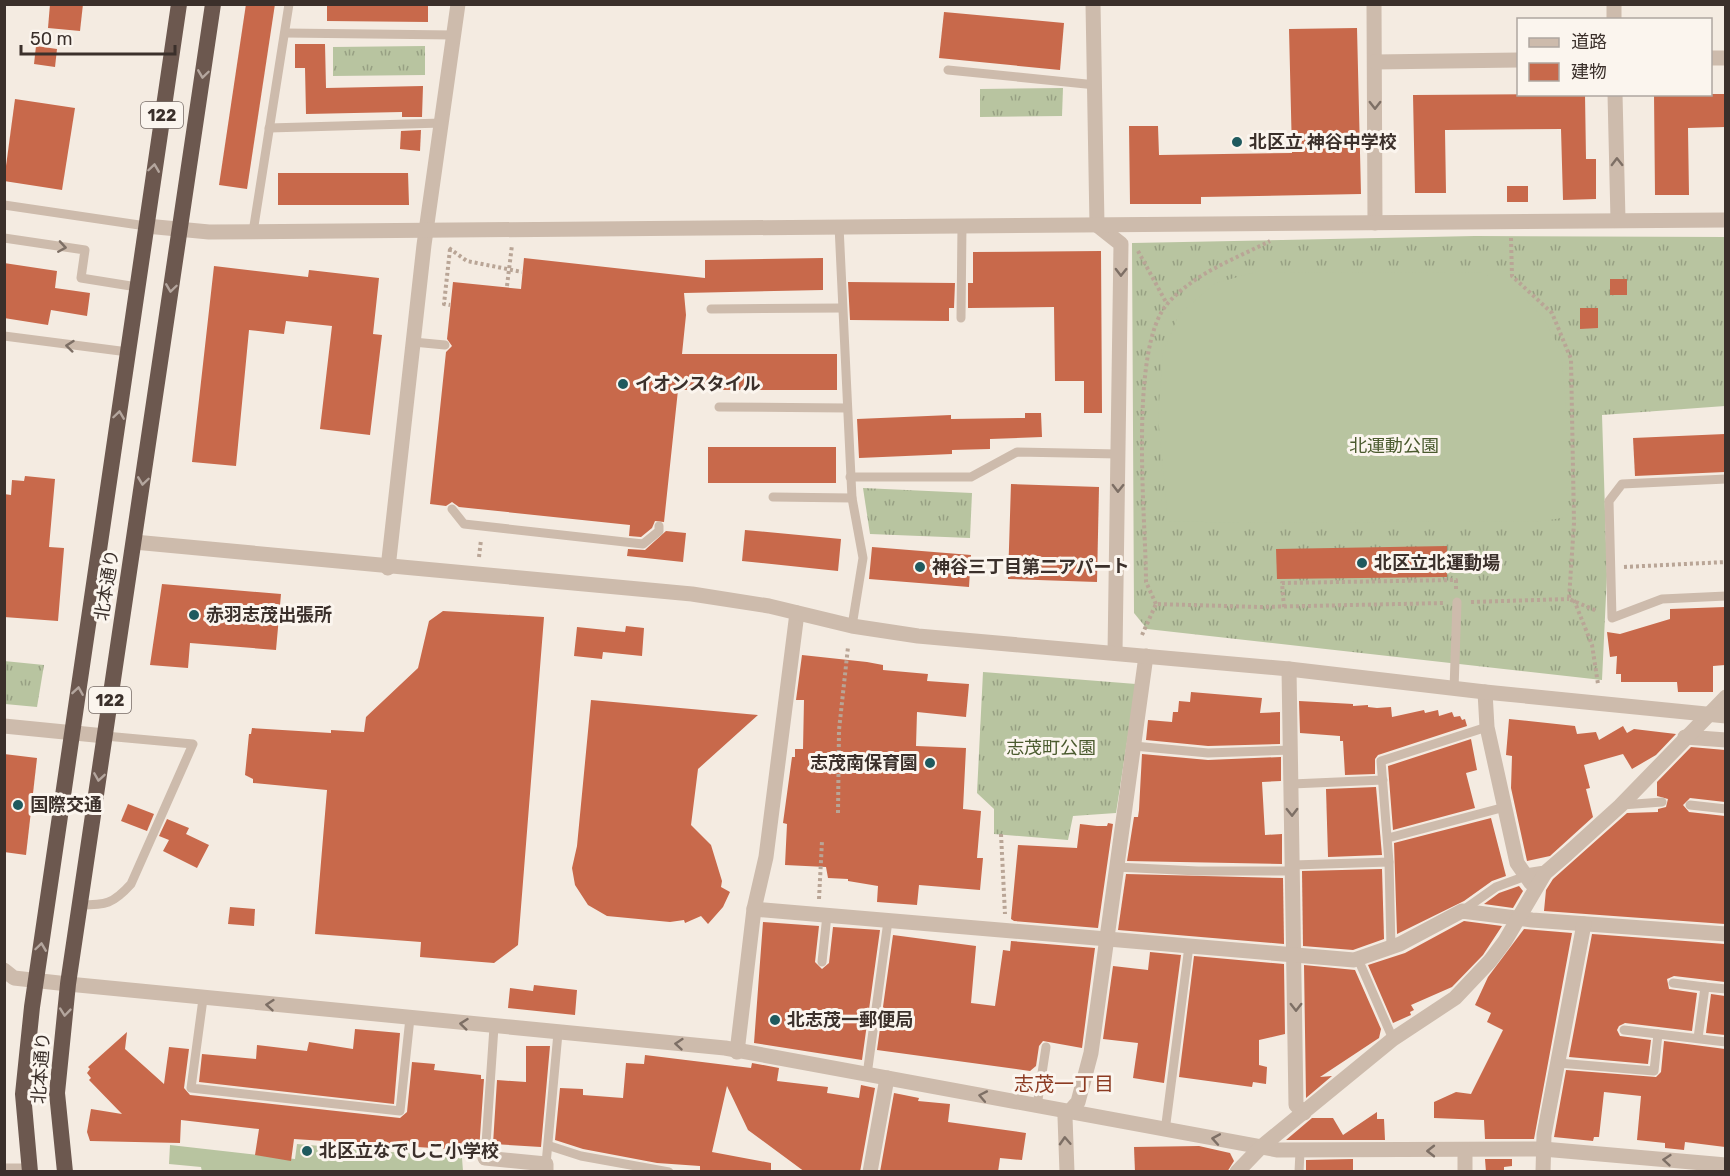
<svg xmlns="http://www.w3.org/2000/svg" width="1730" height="1176" viewBox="0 0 1730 1176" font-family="Rubik,'Noto Sans JP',sans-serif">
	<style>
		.grass { fill: url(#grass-tufts) }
		.pitch { fill: #b8c4a0 }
		.building { fill: #c8694b }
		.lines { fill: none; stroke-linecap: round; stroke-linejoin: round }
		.path { stroke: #b9a596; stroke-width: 4; stroke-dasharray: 3 3; stroke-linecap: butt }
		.service { stroke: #cdbbac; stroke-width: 9 }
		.minor { stroke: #cdbbac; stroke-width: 15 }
		.tertiary { stroke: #cdbbac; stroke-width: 15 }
		.trunk { stroke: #6c584f; stroke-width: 16 }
		.oneway { stroke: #b4a69e }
		.oneway2 { stroke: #7d6f65 }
		.poi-dot { fill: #1f5a5e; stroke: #fbf5ee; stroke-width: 2 }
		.labels { text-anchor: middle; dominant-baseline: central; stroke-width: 6; stroke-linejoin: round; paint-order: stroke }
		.shield { fill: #fbf5ee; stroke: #756b66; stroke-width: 1.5 }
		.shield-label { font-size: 16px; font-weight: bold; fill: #3b302b }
		.poi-label { font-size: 18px; font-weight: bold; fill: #3b302b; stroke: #fbf5ee; text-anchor: start }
		.park-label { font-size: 18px; fill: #4a5a2e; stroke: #fbf5ee }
		.street-label { font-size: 18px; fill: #3b302b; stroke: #fbf5ee }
		.neighbourhood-label { font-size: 20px; fill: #8c3b22; stroke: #fbf5ee }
	</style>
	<defs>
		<pattern id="grass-tufts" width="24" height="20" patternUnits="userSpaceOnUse" patternTransform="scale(1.5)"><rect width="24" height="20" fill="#b8c4a0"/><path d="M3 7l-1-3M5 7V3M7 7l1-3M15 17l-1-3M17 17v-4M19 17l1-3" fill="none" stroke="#97a083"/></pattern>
	</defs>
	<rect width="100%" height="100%" fill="#f4ebe1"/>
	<g class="grass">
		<polygon points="425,46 425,75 333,76 333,47"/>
		<polygon points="1063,88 1062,116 980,117 980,89"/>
		<polygon points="1475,236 1725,237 1725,406 1602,415 1607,575 1602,680 1147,629 1134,613 1132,243"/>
		<polygon points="863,488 972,493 970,538 870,534"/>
		<polygon points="4,661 44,665 37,707 5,704"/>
		<polygon points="983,672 1136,684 1116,813 1073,816 1068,840 994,834 994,809 977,793"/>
	</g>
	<g class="pitch">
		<polygon points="1256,272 1483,273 1519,291 1545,321 1561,351 1566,408 1567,517 1544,521 1240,523 1168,521 1158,416 1163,353 1179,314 1216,283"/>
		<polygon points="297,1144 462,1158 463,1171 202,1172 201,1167 169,1164 170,1145 295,1159"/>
	</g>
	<g class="building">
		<polygon points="50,4 83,4 80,31 48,28"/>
		<polygon points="246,4 275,4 247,189 219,185"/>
		<polygon points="327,4 428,4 428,22 327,21"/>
		<polygon points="944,12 1064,23 1060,70 939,58"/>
		<polygon points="1357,28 1361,194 1201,197 1201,204 1130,204 1129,126 1158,126 1159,155 1292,153 1289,29"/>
		<polygon points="295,44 325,44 326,88 423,86 422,117 402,117 402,112 306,114 305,68 295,68"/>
		<polygon points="36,46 57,49 55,67 34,64"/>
		<polygon points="1585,94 1586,159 1596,159 1596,199 1563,200 1561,129 1445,130 1446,193 1415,193 1413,95"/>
		<polygon points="1654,94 1725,94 1725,127 1688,128 1689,195 1655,195"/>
		<polygon points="15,99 75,108 62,190 4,181"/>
		<polygon points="421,130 420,151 400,149 401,131"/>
		<polygon points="278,173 408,173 409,205 278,205"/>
		<rect x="1507" y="186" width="21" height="16"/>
		<polygon points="1101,251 1102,413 1084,413 1084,381 1055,381 1054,307 968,308 968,283 973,283 973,252"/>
		<polygon points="524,258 705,278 705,260 823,258 823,290 684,293 686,315 682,354 837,354 837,390 678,390 664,522 655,521 652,528 641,537 629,536 630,525 459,507 452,502 446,506 430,504 446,352 452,346 447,339 453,282 521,289"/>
		<polygon points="4,263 57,271 55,288 90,293 87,316 51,310 48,325 4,318"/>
		<polygon points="214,266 308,277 309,270 379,278 373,334 382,335 370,435 320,429 332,326 286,321 284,334 249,330 236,466 192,462"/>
		<rect x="1610" y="279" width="17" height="16"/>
		<polygon points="848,282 955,283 954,308 949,308 949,321 850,320"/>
		<polygon points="1580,308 1598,308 1598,328 1580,329"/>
		<polygon points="1025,413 1041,413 1042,437 990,439 990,449 952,450 952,454 859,458 857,419 951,415 951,419 1025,418"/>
		<polygon points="1725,434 1725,472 1635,476 1633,438"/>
		<rect x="708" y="447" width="128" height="36"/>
		<polygon points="25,476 55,479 49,547 64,548 58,621 4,617 4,494 11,495 12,480 24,481"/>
		<polygon points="1011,484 1099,487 1097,582 1008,579"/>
		<polygon points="745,530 841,539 838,571 742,561"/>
		<polygon points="666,531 686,533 683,562 627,556 628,549 645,550"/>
		<polygon points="1447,546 1447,577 1277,579 1276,549"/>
		<polygon points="872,547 971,555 969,587 869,579"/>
		<polygon points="162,584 281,594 276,650 190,643 188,668 150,665"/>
		<polygon points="1725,607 1725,665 1713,666 1713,692 1678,692 1677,682 1621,682 1621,674 1616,674 1617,656 1610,657 1607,632 1620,634 1670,619 1670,609"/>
		<polygon points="443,611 544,617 518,945 494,963 420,957 421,942 315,934 327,790 253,783 253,779 245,775 249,734 251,734 252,728 331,733 331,730 364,732 366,717 418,668 429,621"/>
		<polygon points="626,626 644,628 642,656 603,652 602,659 574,656 577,627 625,632"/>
		<polygon points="802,655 867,662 883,665 883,670 928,674 927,681 969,684 966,717 917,712 916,746 966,748 963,809 981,811 977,858 983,858 980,890 919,885 917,905 877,902 878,886 848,881 848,879 828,878 826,867 785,865 787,824 783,823 792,757 795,757 795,749 803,749 804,700 796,700"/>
		<polygon points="1191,692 1262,698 1260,713 1280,712 1280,744 1208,746 1146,740 1148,720 1172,722 1173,712 1178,712 1179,701 1190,702"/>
		<polygon points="591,700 758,715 698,769 691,825 711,845 722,881 721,887 730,892 723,907 708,924 701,916 685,923 684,920 670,922 607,916 588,905 575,885 572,868 577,846"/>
		<polygon points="1299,701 1353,704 1353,706 1368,705 1368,707 1377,708 1391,707 1392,717 1424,710 1425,713 1438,710 1439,716 1452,712 1454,717 1460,716 1462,720 1465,719 1467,726 1378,755 1375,759 1375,774 1345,775 1343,741 1340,741 1340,736 1300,733"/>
		<polygon points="1509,719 1575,726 1577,734 1596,732 1599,740 1623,726 1627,733 1634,729 1676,734 1656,755 1632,769 1623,754 1584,765 1590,788 1586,789 1593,817 1550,856 1527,861 1511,788 1512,756 1506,755"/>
		<polygon points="1471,739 1477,770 1466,773 1475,808 1393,830 1388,766"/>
		<polygon points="1691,747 1725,750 1725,802 1690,798 1683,805 1689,812 1725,816 1725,924 1544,911 1546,890 1553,879 1627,813 1658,812 1658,809 1666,807 1668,799 1657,796 1657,782"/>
		<polygon points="4,754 37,758 26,855 4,852"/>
		<polygon points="1142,754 1208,760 1281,757 1281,781 1262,782 1265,835 1282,834 1282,864 1127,861 1134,817 1138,817 1139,810"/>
		<polygon points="1376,787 1382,855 1328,857 1326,789"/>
		<polygon points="128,804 154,814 147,831 121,821"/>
		<polygon points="1491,818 1506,876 1492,881 1464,901 1397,934 1394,843"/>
		<polygon points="167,819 189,828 186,834 209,845 197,868 163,851 169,840 159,836"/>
		<polygon points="1108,823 1113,824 1098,928 1014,921 1011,919 1018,845 1077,848 1080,824 1097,826 1107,826"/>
		<polygon points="1382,869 1384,939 1353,950 1303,946 1302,871"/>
		<polygon points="1126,874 1283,878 1284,944 1118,930"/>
		<polygon points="1519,886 1523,891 1513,908 1484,904 1499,893"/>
		<polygon points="230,907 255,909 254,926 228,924"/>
		<polygon points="1464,921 1502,926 1483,955 1452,987 1411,1005 1414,1010 1410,1012 1411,1015 1393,1023 1368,965 1405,953"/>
		<polygon points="763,922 819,926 815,962 822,969 829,963 833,927 880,930 862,1060 754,1043"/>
		<polygon points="1524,929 1572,933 1534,1139 1485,1139 1484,1120 1434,1118 1434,1102 1456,1092 1471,1094 1503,1030 1487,1022 1491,1013 1475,1005 1488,977"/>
		<polygon points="1592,934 1725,944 1725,982 1674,976 1667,979 1669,989 1697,993 1692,1031 1625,1023 1619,1026 1617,1030 1620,1036 1651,1040 1648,1064 1569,1057"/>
		<polygon points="893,935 976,946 971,1003 995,1006 1003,950 1010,951 1011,941 1095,948 1082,1048 1043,1041 1039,1046 1036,1066 1030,1071 877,1050"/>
		<polygon points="1150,952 1181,955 1164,1083 1133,1078 1138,1043 1103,1039 1113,966 1148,970"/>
		<polygon points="1194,956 1284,964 1285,1034 1259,1040 1259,1065 1267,1067 1266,1084 1253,1082 1252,1087 1179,1077"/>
		<polygon points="1304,965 1355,970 1381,1029 1379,1038 1320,1077 1332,1076 1306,1098"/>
		<polygon points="534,985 577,990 575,1015 508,1008 510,988 533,991"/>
		<polygon points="1711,994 1725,996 1725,1035 1706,1033"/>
		<polygon points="355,1029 400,1033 394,1104 199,1082 202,1054 256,1059 257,1045 307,1051 309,1042 353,1049"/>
		<polygon points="127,1032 125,1049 164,1084 169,1047 189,1049 184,1088 190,1095 400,1118 407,1112 412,1062 435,1064 434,1070 481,1075 481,1079 484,1079 479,1151 294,1139 291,1161 255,1155 259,1129 181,1120 180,1143 90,1141 87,1132 91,1109 122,1114 89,1080 91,1078 87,1073 90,1069 88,1067"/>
		<polygon points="1664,1041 1725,1049 1725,1147 1685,1142 1684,1150 1665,1148 1665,1143 1637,1140 1641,1096 1604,1092 1599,1137 1594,1137 1593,1141 1554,1137 1566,1070 1656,1077 1661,1072"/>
		<polygon points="526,1046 550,1046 541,1147 493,1144 497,1080 526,1082"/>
		<polygon points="645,1055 751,1068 752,1063 779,1068 777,1081 828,1087 827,1093 859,1098 861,1085 875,1088 860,1172 805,1172 748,1130 727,1086 712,1152 771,1163 771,1172 711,1172 700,1170 700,1166 657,1163 583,1149 555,1140 560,1088 583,1089 583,1095 623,1098 626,1063 644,1064"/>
		<polygon points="894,1093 919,1098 918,1101 950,1104 948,1122 1026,1133 1022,1160 1000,1158 998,1172 880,1172"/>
		<polygon points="1377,1112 1377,1119 1384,1119 1385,1140 1286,1140 1312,1118 1333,1118 1343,1135"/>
		<polygon points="1199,1146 1230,1153 1234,1161 1227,1172 1135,1172 1134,1147"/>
		<polygon points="1353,1159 1353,1172 1306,1172 1306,1160"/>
		<polygon points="1485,1159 1512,1159 1512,1166 1504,1167 1504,1172 1486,1172"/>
	</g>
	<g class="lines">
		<g class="path">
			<polyline points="1511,238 1512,276 1552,313 1571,359 1574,523 1569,599 1597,611"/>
			<polyline points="449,248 467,261 522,272"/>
			<polyline points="450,249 444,304 450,305"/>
			<polyline points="1138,251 1167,304"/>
			<polyline points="507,286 512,245"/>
			<polyline points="479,557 481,540"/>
			<polyline points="1624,567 1726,562"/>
			<polyline points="1574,600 1592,645 1598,684"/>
			<polyline points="1471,602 1569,599"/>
			<path d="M1156 604 1146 582C1146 520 1128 347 1168 303 1195 273 1235 259 1270 241"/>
			<polyline points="1284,607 1282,583 1456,580 1456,590"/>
			<polyline points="1142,635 1156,604 1260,607 1445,603"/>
			<polyline points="838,813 839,730 848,647"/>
			<polyline points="1001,834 1005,914"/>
			<polyline points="819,899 822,841"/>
		</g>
		<g class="service">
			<polyline points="285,33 454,35"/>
			<polyline points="948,70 1096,85"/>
			<polyline points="269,128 442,123"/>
			<polyline points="4,205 146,226"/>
			<polyline points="839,226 852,498 863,558 852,626"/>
			<polyline points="253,232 289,4"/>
			<polyline points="4,238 85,250 81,278 137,287"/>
			<polyline points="711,309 842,308"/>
			<polyline points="961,318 962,225"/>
			<polyline points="4,336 128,352"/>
			<polyline points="413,342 445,345"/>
			<polyline points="719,407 847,408"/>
			<polyline points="850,477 971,477 1017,452 1118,454"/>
			<polyline points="1726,479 1622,484 1609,501 1612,618 1662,599 1726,596"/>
			<polyline points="773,497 852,498"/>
			<polyline points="452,509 464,524 643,544 659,531 659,526"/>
			<polyline points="1454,689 1457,602"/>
			<polyline points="1134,746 1208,753 1291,750"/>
			<polyline points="1292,784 1383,780"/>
			<polyline points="1622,805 1662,802"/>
			<polyline points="1690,805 1726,809"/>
			<polyline points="1388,838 1505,807"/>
			<polyline points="1293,865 1389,862"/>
			<polyline points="1116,867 1198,871 1294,871"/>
			<path d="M80 905C106 905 113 904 131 884L193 744 105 736"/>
			<polyline points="1462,911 1496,887 1526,876"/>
			<polyline points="1391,948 1389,862 1381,761 1487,727"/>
			<polyline points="1358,959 1393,1039"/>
			<polyline points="822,962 827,915"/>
			<polyline points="1673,983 1705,987"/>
			<polyline points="203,999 191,1088 400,1111 410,1018"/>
			<polyline points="1624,1030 1726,1042"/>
			<polyline points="1698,1038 1705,987 1726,989"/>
			<polyline points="1558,1063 1654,1071 1658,1034"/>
			<polyline points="867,1075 888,921"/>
			<polyline points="1037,1106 1046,1047"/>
			<polyline points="1165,1131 1189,946"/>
			<polyline points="550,1146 581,1156 669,1172"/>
			<polyline points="485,1158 494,1027"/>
			<polyline points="546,1164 558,1033"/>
			<polyline points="4,1168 29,1168"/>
			<polyline points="1299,1172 1300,1152"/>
		</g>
		<g class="minor">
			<polyline points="1374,4 1375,223"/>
			<polyline points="1614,4 1614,20"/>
			<polyline points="1710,58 1726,58"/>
			<polyline points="1375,62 1518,60"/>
			<polyline points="1615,94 1618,220"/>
			<polyline points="1097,225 1121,244 1115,653"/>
			<polyline points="388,568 424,245 458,4"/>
			<polyline points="1289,669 1296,1105 1304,1113"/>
			<polyline points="1485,692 1487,727 1517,863 1531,883"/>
			<polyline points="4,726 105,736"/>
			<polyline points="1685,737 1726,740"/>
			<polyline points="1526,876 1545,873 1567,854 1620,806 1726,697"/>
			<polyline points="754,909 1354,960 1400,944 1462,911 1532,920 1726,934"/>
			<polyline points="4,970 14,978 68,984 725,1048 1278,1150 1543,1149 1726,1165"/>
			<polyline points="737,1052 754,909 766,857 797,613"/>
			<polyline points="1465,1151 1465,1172"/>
			<polyline points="485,1158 546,1164 546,1172"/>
			<polyline points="870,1172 887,1078"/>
			<polyline points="1067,1172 1065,1117 1078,1102 1091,1053 1146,656"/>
			<polyline points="1237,1172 1261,1147 1393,1039 1455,998 1490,961 1505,941 1545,873"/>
			<polyline points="1543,1172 1544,1135 1584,924"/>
		</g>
		<g class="tertiary">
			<polyline points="1093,4 1097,225"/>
			<polyline points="146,226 209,232 1726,220"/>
			<polyline points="134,542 692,594 769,606 852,626 918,636 1289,669 1485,692 1726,716"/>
		</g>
		<g class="trunk">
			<polyline points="30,1172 23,1094 32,1007 179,4"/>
			<polyline points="65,1172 57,1093 68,984 213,4"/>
		</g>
	</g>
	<defs><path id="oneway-chevron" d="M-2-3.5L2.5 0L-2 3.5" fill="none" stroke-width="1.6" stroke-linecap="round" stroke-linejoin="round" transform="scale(1.5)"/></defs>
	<g class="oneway">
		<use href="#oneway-chevron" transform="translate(203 74) rotate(98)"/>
		<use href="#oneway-chevron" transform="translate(154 168) rotate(-82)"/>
		<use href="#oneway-chevron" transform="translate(171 288) rotate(98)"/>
		<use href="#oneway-chevron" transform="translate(119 415) rotate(-82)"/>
		<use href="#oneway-chevron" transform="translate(143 481) rotate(98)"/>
		<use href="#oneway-chevron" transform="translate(78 691) rotate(-81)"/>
		<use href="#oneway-chevron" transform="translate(99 777) rotate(99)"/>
		<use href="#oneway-chevron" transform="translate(41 947) rotate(-82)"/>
		<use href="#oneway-chevron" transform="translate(65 1012) rotate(96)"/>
	</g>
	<g class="oneway2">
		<use href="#oneway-chevron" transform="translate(1375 105) rotate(90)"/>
		<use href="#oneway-chevron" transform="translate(1617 162) rotate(-91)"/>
		<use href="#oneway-chevron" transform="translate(62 247) rotate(9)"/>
		<use href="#oneway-chevron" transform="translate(1121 272) rotate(91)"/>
		<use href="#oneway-chevron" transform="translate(70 346) rotate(-174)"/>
		<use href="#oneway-chevron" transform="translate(1118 488) rotate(91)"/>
		<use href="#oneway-chevron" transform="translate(1292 812) rotate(89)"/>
		<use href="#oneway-chevron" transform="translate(270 1005) rotate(-175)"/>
		<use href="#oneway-chevron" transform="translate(1296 1007) rotate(90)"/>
		<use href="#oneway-chevron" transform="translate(464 1024) rotate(-174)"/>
		<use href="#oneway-chevron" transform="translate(679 1044) rotate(-175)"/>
		<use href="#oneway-chevron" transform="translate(983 1096) rotate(-169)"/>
		<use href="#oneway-chevron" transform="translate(1216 1139) rotate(-170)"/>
		<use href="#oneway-chevron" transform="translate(1065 1141) rotate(-93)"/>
		<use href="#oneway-chevron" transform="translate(1431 1151) rotate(180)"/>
		<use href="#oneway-chevron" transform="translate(1667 1160) rotate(-175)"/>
	</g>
	<g class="poi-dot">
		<circle cx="1237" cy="142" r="6"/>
		<circle cx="623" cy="384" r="6"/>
		<circle cx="1362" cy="563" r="6"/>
		<circle cx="920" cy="567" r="6"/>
		<circle cx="194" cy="615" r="6"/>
		<circle cx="930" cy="763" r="6"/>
		<circle cx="18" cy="805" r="6"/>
		<circle cx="775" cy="1020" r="6"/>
		<circle cx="307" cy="1151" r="6"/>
	</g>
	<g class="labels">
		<g class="shield">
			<rect x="141" y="102" width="42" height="26" rx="4.5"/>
			<rect x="89" y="687" width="42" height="26" rx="4.5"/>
		</g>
		<g class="shield-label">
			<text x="162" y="115">122</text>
			<text x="110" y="700">122</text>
		</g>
		<g class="poi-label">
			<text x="1249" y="142">北区立 神谷中学校</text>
			<text x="635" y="384">イオンスタイル</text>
			<text x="1374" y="563">北区立北運動場</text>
			<text x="932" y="567">神谷三丁目第二アパート</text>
			<text x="206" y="615">赤羽志茂出張所</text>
			<text x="918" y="763" text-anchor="end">志茂南保育園</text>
			<text x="30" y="805">国際交通</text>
			<text x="787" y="1020">北志茂一郵便局</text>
			<text x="319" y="1151">北区立なでしこ小学校</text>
		</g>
		<g class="park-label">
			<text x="1394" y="446">北運動公園</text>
			<text x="1051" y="748">志茂町公園</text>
		</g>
		<g class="street-label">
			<text transform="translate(107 585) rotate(-81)">北本通り</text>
			<text transform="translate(41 1068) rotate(-86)">北本通り</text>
		</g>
		<g class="neighbourhood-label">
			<text x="1064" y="1084">志茂一丁目</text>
		</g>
	</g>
	<rect width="1730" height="1176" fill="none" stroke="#3b302b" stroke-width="12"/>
	<rect x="1517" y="18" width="195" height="78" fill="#fbf5ee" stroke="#aea6a0" stroke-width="1.5"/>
	<rect x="1529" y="38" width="30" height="9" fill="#cdbbac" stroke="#aea6a0" stroke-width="1.5"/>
	<text x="1571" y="48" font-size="18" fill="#3b302b">道路</text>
	<rect x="1529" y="63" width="30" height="18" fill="#c8694b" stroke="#aea6a0" stroke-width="1.5"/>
	<text x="1571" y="78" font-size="18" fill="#3b302b">建物</text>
	<path d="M21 45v9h154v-9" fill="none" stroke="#3b302b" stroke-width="3"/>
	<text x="30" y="45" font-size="18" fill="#3b302b" stroke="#fbf5ee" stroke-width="4.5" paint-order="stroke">50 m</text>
</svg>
